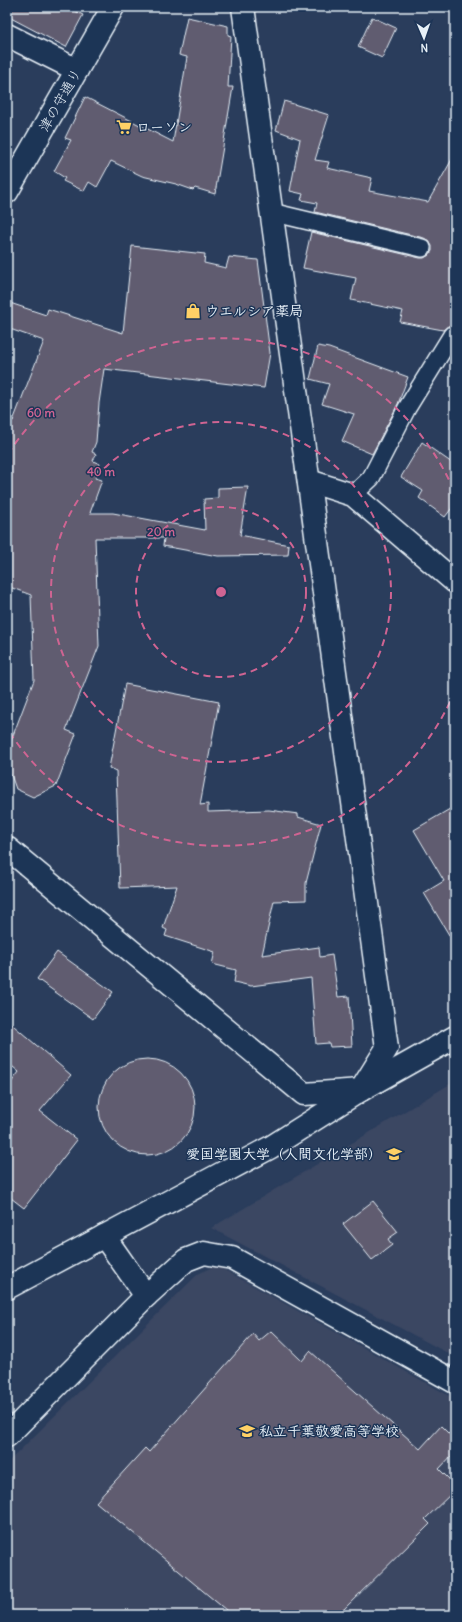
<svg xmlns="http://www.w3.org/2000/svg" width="462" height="1622" viewBox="0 0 462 1622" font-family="Delius,'Klee One',sans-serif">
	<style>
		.built { fill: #3a4662 }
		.building { fill: #605b70; stroke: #e8f1f8 }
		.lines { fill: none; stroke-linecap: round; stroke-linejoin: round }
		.lane-casing { stroke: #e8f1f8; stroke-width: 20 }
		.street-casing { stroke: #e8f1f8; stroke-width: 25 }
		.secondary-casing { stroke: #e8f1f8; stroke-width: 25 }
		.lane { stroke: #1d3557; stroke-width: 17 }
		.street { stroke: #1d3557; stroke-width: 22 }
		.secondary { stroke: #1d3557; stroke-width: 22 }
		.ring { fill: none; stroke: #cf6492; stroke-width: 2; stroke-dasharray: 7 5 }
		.labels { text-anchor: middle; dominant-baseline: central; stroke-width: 3; stroke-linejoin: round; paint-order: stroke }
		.street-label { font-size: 14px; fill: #e8f1f8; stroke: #1d3557 }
		.poi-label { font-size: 14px; font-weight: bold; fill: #e8f1f8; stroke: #1d3557; text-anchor: start }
		.centre { fill: #cf6492; stroke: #1d3557; stroke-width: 2 }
		.ring-label { font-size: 12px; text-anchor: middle; font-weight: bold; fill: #cf6492; stroke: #1d3557; stroke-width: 3; stroke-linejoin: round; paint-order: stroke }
	</style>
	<rect width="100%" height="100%" fill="#2a3d5c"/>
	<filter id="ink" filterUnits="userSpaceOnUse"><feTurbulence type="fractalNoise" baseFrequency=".025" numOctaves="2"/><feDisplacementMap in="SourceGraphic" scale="8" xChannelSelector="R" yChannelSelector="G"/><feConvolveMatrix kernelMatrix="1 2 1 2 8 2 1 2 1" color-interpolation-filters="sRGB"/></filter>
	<g filter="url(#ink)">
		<g class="built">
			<polygon points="455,1081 455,1357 211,1228"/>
			<polygon points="216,1265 455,1399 455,1615 7,1615 7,1463 198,1274"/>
		</g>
		<g class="building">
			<polygon points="7,7 67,7 83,15 66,47 7,16"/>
			<polygon points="187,17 228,26 228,35 231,36 228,87 233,87 215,194 195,188 193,190 176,184 142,176 111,161 97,187 89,182 84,191 63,181 65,178 54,171 71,140 65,138 85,97 173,142 187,57 179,55"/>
			<polygon points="372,17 396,28 382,58 358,47"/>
			<polygon points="284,101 329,115 315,160 329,162 327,168 372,178 369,191 428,202 455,154 455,326 448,326 443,330 400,322 403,311 351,300 356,278 303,268 311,232 420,258 424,258 429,255 432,251 432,246 429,241 424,238 315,212 317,203 301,200 303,194 290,191 300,139 276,130"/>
			<polygon points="132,246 205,254 204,263 226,268 229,257 258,260 270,353 264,388 104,369 99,403 96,442 92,452 96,454 93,461 100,464 95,478 102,480 90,513 113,513 205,530 204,499 218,498 218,488 248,487 240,535 289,545 288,555 218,556 163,546 164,538 95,538 99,646 66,730 76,734 56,786 33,797 16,789 11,775 7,772 7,751 34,680 31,595 7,586 7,419 13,421 44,341 7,328 7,302 46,315 48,309 123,333"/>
			<polygon points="318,346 329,348 408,377 398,404 372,454 342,441 354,414 322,404 329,384 310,379"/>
			<polygon points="422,442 455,465 455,504 445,517 419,498 423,491 401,477"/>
			<polygon points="125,684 219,702 200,805 208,804 208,812 269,810 298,814 298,817 321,824 306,883 306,900 274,901 262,955 319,947 320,957 332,955 338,997 349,996 352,1046 330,1047 329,1043 316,1044 311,978 251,986 234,982 236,970 212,964 215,952 165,936 167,930 163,928 177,886 120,888 116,771 109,768"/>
			<polygon points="455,806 455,945 424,893 444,881 414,830"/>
			<polygon points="57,952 113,992 93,1019 37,979"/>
			<polygon points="7,1020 71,1075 40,1111 77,1140 24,1208 7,1195 7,1088 19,1072 7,1062"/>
			<circle cx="147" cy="1107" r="48"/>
			<polygon points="373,1201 398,1232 388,1239 392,1245 372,1260 343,1224"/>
			<polygon points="271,1331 302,1361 310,1351 420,1449 441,1426 455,1440 455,1452 439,1469 455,1485 455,1490 425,1519 430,1524 338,1615 232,1615 96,1502 145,1448 149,1452 253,1334 259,1341"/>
		</g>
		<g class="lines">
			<defs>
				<g id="lane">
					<polyline points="271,212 422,248"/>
					<polyline points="353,495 371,478 407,408 452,335"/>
				</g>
				<g id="street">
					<polyline points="7,35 77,70"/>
					<polyline points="309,481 353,495 455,582"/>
					<polyline points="7,848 304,1094 361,1090 387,1048 243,7"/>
					<polyline points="104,1236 146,1296"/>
					<polyline points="7,1436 146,1296 186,1260 204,1253 232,1258 455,1382"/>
				</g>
				<g id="secondary">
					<polyline points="7,192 113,7"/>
					<polyline points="7,1288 271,1147 361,1090 455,1037"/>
				</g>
			</defs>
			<use href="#lane" class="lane-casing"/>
			<use href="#street" class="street-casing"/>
			<use href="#secondary" class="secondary-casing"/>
			<use href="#lane" class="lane"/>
			<use href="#street" class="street"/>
			<use href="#secondary" class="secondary"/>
		</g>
	</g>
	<g class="ring">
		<circle cx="221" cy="592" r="85"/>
		<circle cx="221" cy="592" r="170"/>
		<path d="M455 691A254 254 0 0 1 8 730M8 454A254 254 0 0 1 455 493"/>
	</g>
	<defs>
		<symbol id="supermarket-bare" viewBox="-9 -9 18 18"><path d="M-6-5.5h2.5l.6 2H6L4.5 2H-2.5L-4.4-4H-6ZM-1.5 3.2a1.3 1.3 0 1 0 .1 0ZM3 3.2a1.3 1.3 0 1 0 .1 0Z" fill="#ffd166" stroke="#1d3557" stroke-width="2.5" paint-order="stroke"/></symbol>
		<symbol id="shop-bare" viewBox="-9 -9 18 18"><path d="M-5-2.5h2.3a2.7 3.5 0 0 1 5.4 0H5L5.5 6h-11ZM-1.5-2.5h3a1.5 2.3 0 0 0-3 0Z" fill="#ffd166" stroke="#1d3557" stroke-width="2.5" paint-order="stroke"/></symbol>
		<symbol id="university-bare" viewBox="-9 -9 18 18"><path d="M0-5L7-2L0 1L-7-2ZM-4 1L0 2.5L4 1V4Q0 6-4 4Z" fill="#ffd166" stroke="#1d3557" stroke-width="2.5" paint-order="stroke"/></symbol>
		<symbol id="school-bare" viewBox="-9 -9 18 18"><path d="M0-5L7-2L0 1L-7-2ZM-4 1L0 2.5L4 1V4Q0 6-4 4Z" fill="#ffd166" stroke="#1d3557" stroke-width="2.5" paint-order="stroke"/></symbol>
	</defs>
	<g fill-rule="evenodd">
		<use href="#supermarket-bare" x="113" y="116" width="22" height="22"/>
		<use href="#shop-bare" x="182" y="300" width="22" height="22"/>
		<use href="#university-bare" x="383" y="1143" width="22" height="22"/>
		<use href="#school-bare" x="236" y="1420" width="22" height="22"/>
	</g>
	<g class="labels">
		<g class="street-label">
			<text transform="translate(60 100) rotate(-60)">津の守通り</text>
		</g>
		<g class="poi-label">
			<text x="136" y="127">ローソン</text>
			<text x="205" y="311">ウエルシア薬局</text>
			<text x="382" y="1154" text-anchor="end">愛国学園大学（人間文化学部）</text>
			<text x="259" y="1431">私立千葉敬愛高等学校</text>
		</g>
	</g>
	<circle cx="221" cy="592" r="6" class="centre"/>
	<g class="ring-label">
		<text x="41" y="417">60 m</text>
		<text x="101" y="476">40 m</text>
		<text x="161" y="536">20 m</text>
	</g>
	<rect width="462" height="1622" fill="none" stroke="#1d3557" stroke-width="24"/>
	<rect x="12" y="12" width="438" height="1598" fill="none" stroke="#e8f1f8" stroke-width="1.5" filter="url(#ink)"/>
	<g transform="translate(424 38) rotate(178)" stroke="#1d3557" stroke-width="3" paint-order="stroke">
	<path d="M0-3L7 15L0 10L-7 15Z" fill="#e8f1f8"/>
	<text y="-6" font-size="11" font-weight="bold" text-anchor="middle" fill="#e8f1f8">N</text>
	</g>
</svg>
